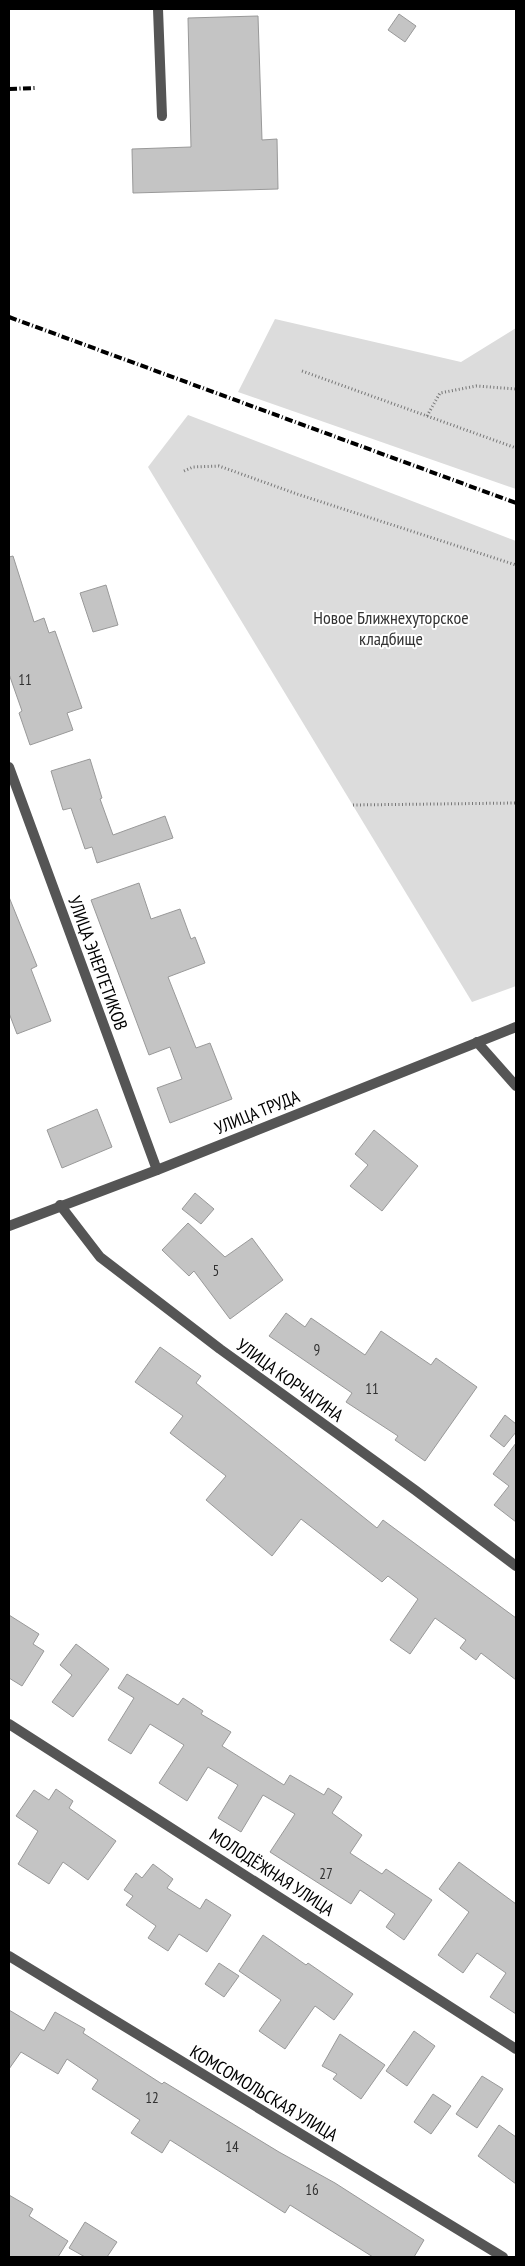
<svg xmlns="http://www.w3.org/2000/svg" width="525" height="2266" viewBox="0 0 525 2266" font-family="'PT Sans Narrow',sans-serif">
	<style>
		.green { fill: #dcdcdc }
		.building { fill: #c4c4c4; stroke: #999 }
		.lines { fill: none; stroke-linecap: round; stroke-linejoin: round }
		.path { stroke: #777; stroke-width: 3; stroke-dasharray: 1 2.5; stroke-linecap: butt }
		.service { stroke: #555; stroke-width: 10 }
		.minor { stroke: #555; stroke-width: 10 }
		.tertiary { stroke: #555; stroke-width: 10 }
		.rail { stroke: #000; stroke-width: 4; stroke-dasharray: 8 2.5 1 2.5; stroke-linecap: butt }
		.labels { text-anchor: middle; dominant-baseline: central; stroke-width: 4; stroke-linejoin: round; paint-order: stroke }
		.number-label { font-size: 15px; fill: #313131 }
		.park-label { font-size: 18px; fill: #333; stroke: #fff }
		.street-label { font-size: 18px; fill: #000; stroke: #fff }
	</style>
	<rect width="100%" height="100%" fill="#fff"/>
	<g class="green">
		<polygon points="275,319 461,362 516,328 516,489 238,392"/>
		<polygon points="188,415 516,541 516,986 472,1002 148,467"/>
	</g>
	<g class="building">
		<polygon points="399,14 416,26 405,42 388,30"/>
		<polygon points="258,16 262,140 277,139 278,189 133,193 132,149 191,147 188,18"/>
		<polygon points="13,556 34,622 44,618 49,633 55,631 82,708 67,713 73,730 30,745 19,713 22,711 9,674 9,557"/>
		<polygon points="106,585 118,625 93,632 80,593"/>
		<polygon points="90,759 102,798 100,799 113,835 165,816 173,838 97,863 92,847 85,849 71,808 63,810 51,771"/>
		<polygon points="139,883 151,919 180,909 191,939 195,937 205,963 168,977 196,1048 210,1043 232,1099 170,1123 157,1088 182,1079 170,1047 149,1055 91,900"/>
		<polygon points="9,897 37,966 31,969 51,1021 17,1034 9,1013"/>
		<polygon points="97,1109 112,1147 62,1168 47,1130"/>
		<polygon points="374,1130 418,1166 382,1211 350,1186 368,1165 355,1154"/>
		<polygon points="195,1193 214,1209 201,1224 182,1209"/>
		<polygon points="188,1223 225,1257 252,1238 283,1280 230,1319 194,1271 189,1276 162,1250"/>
		<polygon points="286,1313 305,1327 311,1318 365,1355 381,1331 431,1365 436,1358 477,1387 425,1461 395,1440 398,1436 346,1402 352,1393 269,1336"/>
		<polygon points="160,1347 201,1376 196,1383 377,1528 383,1520 516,1618 516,1680 481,1653 476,1660 460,1648 466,1640 435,1618 410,1654 390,1640 418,1599 388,1576 382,1582 301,1519 272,1556 206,1500 226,1476 170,1433 183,1416 135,1382"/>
		<polygon points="505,1415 516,1424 516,1432 504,1447 490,1436"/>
		<polygon points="516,1443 516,1522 494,1505 509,1486 493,1474"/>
		<polygon points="9,1615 39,1634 33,1644 44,1651 22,1686 9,1678"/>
		<polygon points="76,1644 109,1669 73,1717 52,1702 72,1675 60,1665"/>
		<polygon points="127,1674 178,1705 183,1698 203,1711 201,1714 231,1732 222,1746 284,1785 290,1775 324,1795 328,1788 342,1797 332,1813 362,1835 350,1853 382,1874 386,1869 432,1900 404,1940 386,1927 395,1914 360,1890 351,1904 270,1852 295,1814 263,1795 241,1832 218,1818 238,1785 208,1767 187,1801 159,1783 184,1745 150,1724 131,1754 108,1740 134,1698 118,1688"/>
		<polygon points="56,1789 73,1801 69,1808 116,1841 88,1880 63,1862 49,1884 18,1864 38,1831 16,1816 34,1790 49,1800"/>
		<polygon points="459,1862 516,1904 516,2014 490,1997 506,1973 477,1953 463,1973 438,1955 469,1912 439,1889"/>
		<polygon points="153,1864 173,1879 167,1888 200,1909 206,1899 231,1915 207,1952 179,1934 168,1951 148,1938 156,1926 126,1905 133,1896 124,1890 136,1873 142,1878"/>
		<polygon points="263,1935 306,1965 308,1963 353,1994 334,2020 315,2006 285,2049 259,2031 281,2000 239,1971"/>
		<polygon points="219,1963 239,1976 224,1997 205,1984"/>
		<polygon points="9,2010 44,2031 55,2012 85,2029 83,2033 162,2084 164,2082 279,2152 335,2183 424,2240 414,2257 373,2257 290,2205 285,2213 170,2140 162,2153 131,2133 140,2120 92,2089 98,2080 67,2059 58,2074 21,2052 9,2069"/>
		<polygon points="414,2031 435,2046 407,2086 386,2071"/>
		<polygon points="340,2034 385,2065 361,2099 333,2079 337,2074 322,2066"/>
		<polygon points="482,2076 503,2089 477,2128 456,2114"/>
		<polygon points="433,2094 451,2106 431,2134 414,2122"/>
		<polygon points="499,2125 516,2137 516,2184 478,2156"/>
		<polygon points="9,2195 33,2209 29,2216 68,2241 58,2257 9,2257"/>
		<polygon points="85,2222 117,2242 107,2257 85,2257 69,2248"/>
	</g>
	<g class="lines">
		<g class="path">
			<polyline points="302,371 516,448"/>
			<polyline points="427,416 440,393 476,386 516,389"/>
			<polyline points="184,471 193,467 219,466 297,494 516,565"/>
			<polyline points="353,805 516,803"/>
		</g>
		<polyline class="service" points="158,9 162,116"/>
		<g class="minor">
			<polyline points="9,767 157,1170"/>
			<polyline points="477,1042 516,1086"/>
			<polyline points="60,1205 100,1257 220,1349 415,1490 516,1566"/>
			<polyline points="9,1724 516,2049"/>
			<polyline points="9,1956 503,2257"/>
		</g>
		<polyline class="tertiary" points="9,1226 157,1170 516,1027"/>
		<g class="rail">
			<polyline points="9,89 35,88"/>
			<polyline points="9,317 516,503"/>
		</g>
	</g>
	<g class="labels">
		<g class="number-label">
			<text x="25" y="679">11</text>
			<text x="216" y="1270">5</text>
			<text x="317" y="1349">9</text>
			<text x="372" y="1388">11</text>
			<text x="326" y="1873">27</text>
			<text x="152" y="2097">12</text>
			<text x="232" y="2146">14</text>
			<text x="312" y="2189">16</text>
		</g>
		<g class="park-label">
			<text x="391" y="617">Новое Ближнехуторское<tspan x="391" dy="21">кладбище</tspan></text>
		</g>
		<g class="street-label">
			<text transform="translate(98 963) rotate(70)">УЛИЦА ЭНЕРГЕТИКОВ</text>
			<text transform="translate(257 1112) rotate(-22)">УЛИЦА ТРУДА</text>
			<text transform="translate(290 1380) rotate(36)">УЛИЦА КОРЧАГИНА</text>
			<text transform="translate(272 1872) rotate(33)">МОЛОДЁЖНАЯ УЛИЦА</text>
			<text transform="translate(264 2093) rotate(31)">КОМСОМОЛЬСКАЯ УЛИЦА</text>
		</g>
	</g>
	<rect width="525" height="2266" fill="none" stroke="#000000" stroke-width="20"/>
</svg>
